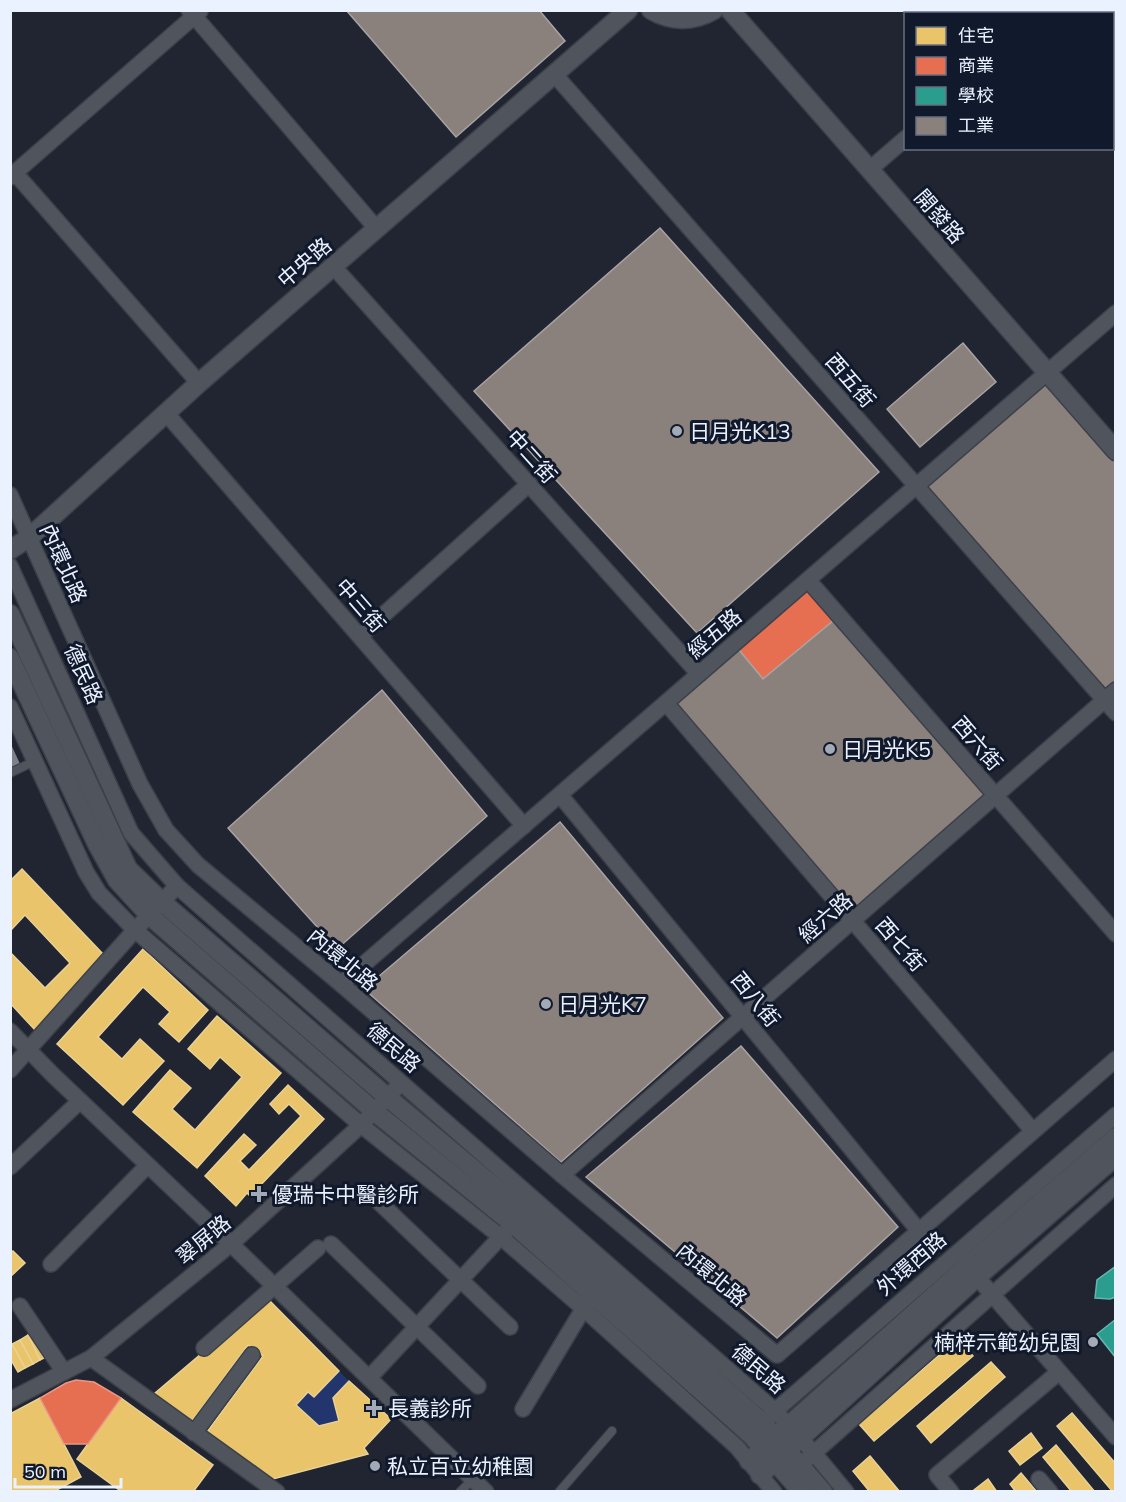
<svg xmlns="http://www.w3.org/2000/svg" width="1126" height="1502" viewBox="0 0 1126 1502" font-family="Mulish,'Noto Sans TC',sans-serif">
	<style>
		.green { fill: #22356c }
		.homes { fill: #e9c46a; stroke: #e9d297; stroke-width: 1.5 }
		.shops { fill: #e76f51; stroke: #e89685; stroke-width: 1.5 }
		.schools { fill: #2a9d8f; stroke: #64b6b1; stroke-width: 1.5 }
		.industry { fill: #8a817c; stroke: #a7a3a3; stroke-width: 1.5 }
		.building { fill: #7c808b }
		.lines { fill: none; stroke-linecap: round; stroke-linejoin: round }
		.service-casing { stroke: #3c404a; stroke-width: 10 }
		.minor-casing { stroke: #3c404a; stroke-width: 18 }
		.tertiary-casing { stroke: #3c404a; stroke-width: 21 }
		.service { stroke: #50555d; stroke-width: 8 }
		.minor { stroke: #50555d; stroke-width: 15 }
		.tertiary { stroke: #50555d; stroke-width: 18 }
		.poi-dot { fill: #a3aab7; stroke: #11192c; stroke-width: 2 }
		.labels { text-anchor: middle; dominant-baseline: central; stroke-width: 6; stroke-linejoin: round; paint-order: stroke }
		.street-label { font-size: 21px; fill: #eaf1ff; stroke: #11192c }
		.poi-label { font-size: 21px; fill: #eaf1ff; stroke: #11192c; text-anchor: start }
	</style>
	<rect width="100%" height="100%" fill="#202531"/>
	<polygon class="green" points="339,1371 349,1381 333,1398 339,1421 319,1426 296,1405 308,1392 314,1397"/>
	<g class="homes">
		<polygon points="22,869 104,955 35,1030 10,1003 10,952 45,988 70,963 25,915 10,931 10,881"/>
		<polygon points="143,949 208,1010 179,1042 159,1024 170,1012 143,987 98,1037 122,1059 140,1039 164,1061 123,1105 57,1044"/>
		<polygon points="217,1016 281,1073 197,1168 133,1112 170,1070 191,1088 172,1109 195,1130 242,1077 220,1057 210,1069 188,1049"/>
		<polygon points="288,1085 324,1119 250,1196 247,1193 236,1206 205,1176 244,1134 256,1145 240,1161 249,1170 301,1116 289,1104 279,1114 270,1104"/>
		<polygon points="13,1251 25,1263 10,1277 10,1253"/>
		<polygon points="267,1298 339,1371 314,1397 308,1392 296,1405 319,1426 339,1421 333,1398 349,1381 391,1419 364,1448 368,1454 273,1479 207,1432 263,1356 248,1345 192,1421 154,1394"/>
		<polygon points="35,1331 48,1356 40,1360 28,1335"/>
		<polygon points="28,1335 40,1360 33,1364 20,1340"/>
		<polygon points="958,1339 973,1356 874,1441 859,1424"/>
		<polygon points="20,1340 33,1364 25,1368 12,1344"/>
		<polygon points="12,1344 25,1368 18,1372 10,1358 10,1345"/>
		<polygon points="991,1362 1005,1377 931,1443 917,1426"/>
		<polygon points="40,1398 81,1477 53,1492 10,1492 10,1414"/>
		<polygon points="121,1398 213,1465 193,1492 122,1492 77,1459"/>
		<polygon points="1072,1413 1116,1464 1116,1492 1113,1492 1057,1426"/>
		<polygon points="1031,1433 1042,1448 1020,1465 1009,1451"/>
		<polygon points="1056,1445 1095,1492 1072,1492 1043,1457"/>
		<polygon points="870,1456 900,1492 870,1492 853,1471"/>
		<polygon points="1021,1473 1037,1492 1016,1492 1010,1484"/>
		<polygon points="988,1479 997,1492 975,1492 974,1490"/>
	</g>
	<g class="shops">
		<polygon points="808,580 839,616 763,679 734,644"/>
		<polygon points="76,1380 94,1382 121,1398 88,1444 64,1444 40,1398 66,1383"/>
	</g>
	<g class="schools">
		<polygon points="1116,1266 1116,1297 1110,1299 1095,1298 1097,1280"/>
		<polygon points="1116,1319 1116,1358 1097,1334"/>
	</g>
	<g class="industry">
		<polygon points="346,10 539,10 565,41 456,137"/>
		<polygon points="660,228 879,472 697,633 474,391"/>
		<polygon points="963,343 996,382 920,447 887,409"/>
		<polygon points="1047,373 1116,451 1116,690 1104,700 916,486"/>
		<polygon points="839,616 995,795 853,920 666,703 734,644 763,679"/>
		<polygon points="382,690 487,816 337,949 228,828"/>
		<polygon points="560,822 723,1018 561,1162 364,989"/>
		<polygon points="741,1046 898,1227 777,1338 586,1177"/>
	</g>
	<polygon class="building" points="10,742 20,764 10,768"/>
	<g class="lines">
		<defs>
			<g id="service">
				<polyline points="10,773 35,761"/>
				<polyline points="460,1492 473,1479"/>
				<polyline points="559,1492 612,1431"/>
			</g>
			<g id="minor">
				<polyline points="189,10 376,228"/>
				<polyline points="1051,14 1054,10"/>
				<polyline points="555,75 1116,713"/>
				<polyline points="869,170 906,138"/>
				<polyline points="15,173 199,383"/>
				<polyline points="10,177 200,11"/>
				<polyline points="333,266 699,674"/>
				<polyline points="166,413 524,826"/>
				<polyline points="10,495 140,784 166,830 198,865 341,984 562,1175 777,1355 1116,1059"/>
				<polyline points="10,566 131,833 177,886 775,1411 813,1452 846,1492"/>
				<polyline points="808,580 1116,934"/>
				<polyline points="360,636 529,484"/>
				<polyline points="666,703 1033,1131"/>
				<polyline points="10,707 86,872 99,893 135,930 361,1125 501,1237 583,1308 737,1447 774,1492"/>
				<polyline points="560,795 919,1231"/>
				<polyline points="341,984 1116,313"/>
				<polyline points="10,1031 53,1075 231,1244 486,1492"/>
				<polyline points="10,1070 135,930 177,886"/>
				<polyline points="10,1167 80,1101"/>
				<polyline points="562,1175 1116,690"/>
				<polyline points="380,1203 510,1327"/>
				<polyline points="331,1244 478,1386"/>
				<polyline points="51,1264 147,1166"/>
				<polyline points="970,1269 1116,1437"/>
				<polyline points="20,1306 64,1372"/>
				<polyline points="204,1348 318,1248"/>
				<polyline points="91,1358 277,1492"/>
				<polyline points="369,1378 508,1229"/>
				<polyline points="10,1400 91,1358 231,1244 361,1125 401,1083"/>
				<polyline points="523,1409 588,1301"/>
				<polyline points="767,1418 1116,1115"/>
				<polyline points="194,1433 252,1355"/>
				<polyline points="806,1460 1116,1185"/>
				<polyline points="1039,1479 1050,1492"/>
				<polyline points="951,1492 937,1475 1059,1372"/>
			</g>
			<g id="tertiary">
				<path d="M651 10C672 22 693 22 714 10"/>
				<polyline points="730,10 1116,451"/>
				<polyline points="10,550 30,537 199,383 628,10"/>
				<polyline points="10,614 128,869 162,902 387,1097 524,1211 604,1281 762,1422 823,1492"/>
				<polyline points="10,658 97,844 117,880 149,915 374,1111 513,1224 751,1435 802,1492"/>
				<polyline points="749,1461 967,1266 1116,1137"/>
				<polyline points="760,1475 977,1277 1116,1156"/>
			</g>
		</defs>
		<use href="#service" class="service-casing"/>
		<use href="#minor" class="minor-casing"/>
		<use href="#tertiary" class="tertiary-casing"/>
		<use href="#service" class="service"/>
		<use href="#minor" class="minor"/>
		<use href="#tertiary" class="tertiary"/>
	</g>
	<g class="poi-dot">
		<circle cx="677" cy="431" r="6"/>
		<circle cx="830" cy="749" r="6"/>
		<circle cx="546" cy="1004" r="6"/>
		<path d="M256 1185h6v6h6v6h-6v6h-6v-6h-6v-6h6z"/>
		<circle cx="1093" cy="1342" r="6"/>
		<path d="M371 1399h6v6h6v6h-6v6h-6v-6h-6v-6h6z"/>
		<circle cx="375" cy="1466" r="6"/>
	</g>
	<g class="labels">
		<g class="street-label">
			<text transform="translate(940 216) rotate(49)">開發路</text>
			<text transform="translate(304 262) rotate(-41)">中央路</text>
			<text transform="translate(851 380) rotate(49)">西五街</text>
			<text transform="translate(532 456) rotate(48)">中二街</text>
			<text transform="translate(64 563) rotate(66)">內環北路</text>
			<text transform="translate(361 605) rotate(49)">中三街</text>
			<text transform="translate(714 633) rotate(-41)">經五路</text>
			<text transform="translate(84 674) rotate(66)">德民路</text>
			<text transform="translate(978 743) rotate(49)">西六街</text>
			<text transform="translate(825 917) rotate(-41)">經六路</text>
			<text transform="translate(901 944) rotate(49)">西七街</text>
			<text transform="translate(343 959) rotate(40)">內環北路</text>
			<text transform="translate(756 999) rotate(51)">西八街</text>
			<text transform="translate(394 1047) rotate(41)">德民路</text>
			<text transform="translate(203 1239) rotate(-40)">翠屏路</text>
			<text transform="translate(911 1263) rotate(-41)">外環西路</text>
			<text transform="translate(712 1274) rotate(40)">內環北路</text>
			<text transform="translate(759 1368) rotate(41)">德民路</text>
		</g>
		<g class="poi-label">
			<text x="689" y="431">日月光K13</text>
			<text x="842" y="749">日月光K5</text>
			<text x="558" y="1004">日月光K7</text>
			<text x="272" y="1194">優瑞卡中醫診所</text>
			<text x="1081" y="1342" text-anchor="end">楠梓示範幼兒園</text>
			<text x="388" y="1408">長義診所</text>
			<text x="387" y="1466">私立百立幼稚園</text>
		</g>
	</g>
	<rect width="1126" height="1502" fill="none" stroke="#eaf1ff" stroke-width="24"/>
	<rect x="904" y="12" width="210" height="138" fill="#11192c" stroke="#686f80" stroke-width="1.5"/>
	<rect x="916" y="27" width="30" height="18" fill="#e9c46a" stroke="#686f80" stroke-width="1.5"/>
	<text x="958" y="42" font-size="18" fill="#eaf1ff">住宅</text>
	<rect x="916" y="57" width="30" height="18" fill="#e76f51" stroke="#686f80" stroke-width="1.5"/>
	<text x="958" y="72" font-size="18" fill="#eaf1ff">商業</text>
	<rect x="916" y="87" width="30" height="18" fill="#2a9d8f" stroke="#686f80" stroke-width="1.5"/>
	<text x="958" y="102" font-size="18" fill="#eaf1ff">學校</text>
	<rect x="916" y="117" width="30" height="18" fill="#8a817c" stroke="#686f80" stroke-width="1.5"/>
	<text x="958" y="132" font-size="18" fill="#eaf1ff">工業</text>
	<path d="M15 1478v9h106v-9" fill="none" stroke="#eaf1ff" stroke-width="3"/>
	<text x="24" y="1478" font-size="18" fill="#eaf1ff" stroke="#11192c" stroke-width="4.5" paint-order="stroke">50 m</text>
</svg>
